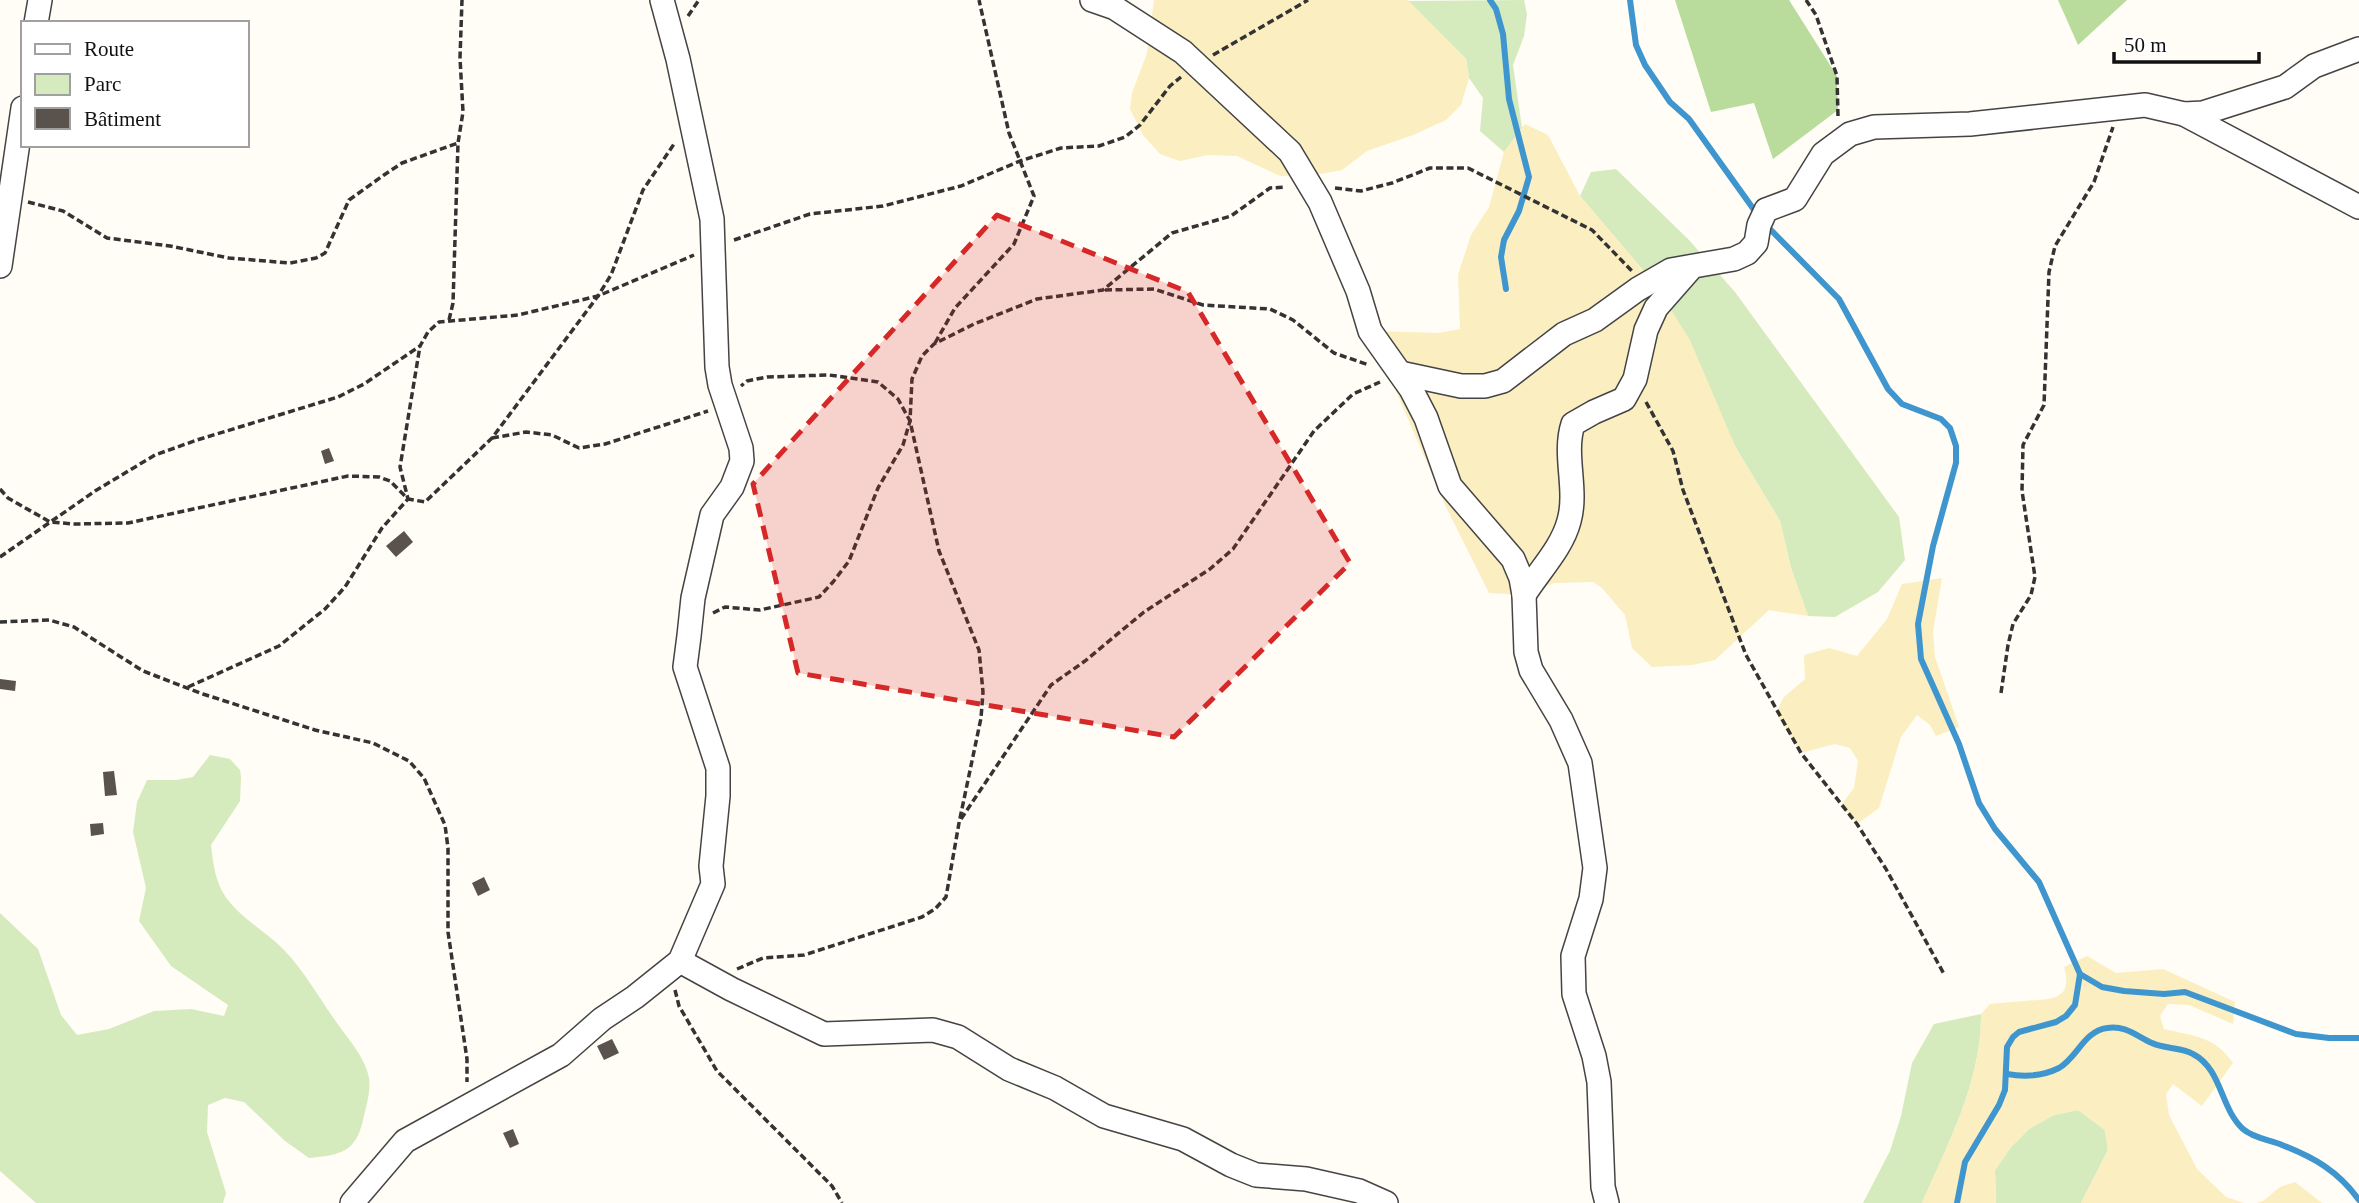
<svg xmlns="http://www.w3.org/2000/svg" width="2359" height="1203" viewBox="0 0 2359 1203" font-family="Georgia,serif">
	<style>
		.green { fill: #d5ebbd }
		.forest { fill: #b9dc9c }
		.sand { fill: #fbeec1 }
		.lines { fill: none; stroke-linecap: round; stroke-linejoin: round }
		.stream { stroke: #3f96cf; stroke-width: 6 }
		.building { fill: #5a524d }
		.street-casing { stroke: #444; stroke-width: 26 }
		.path { stroke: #333; stroke-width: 3.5; stroke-dasharray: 7 3.5; stroke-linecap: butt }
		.street { stroke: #fff; stroke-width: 23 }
		.marked { fill: #d62828; fill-opacity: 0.2; stroke: #d62828; stroke-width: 5; stroke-dasharray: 14 9; stroke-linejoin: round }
	</style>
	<rect width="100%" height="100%" fill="#fffdf5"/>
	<g class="green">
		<polygon points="1524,0 1527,14 1524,36 1513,65 1522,128 1504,152 1480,131 1483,98 1469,78 1466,59 1408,1"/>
		<polygon points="1616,169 1689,240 1735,292 1899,517 1905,560 1878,592 1835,617 1808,616 1791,568 1780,521 1736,448 1654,283 1580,196 1591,172"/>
		<path d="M210 755 230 759 240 770 241 777 240 801 211 845C213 863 215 881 225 896 242 920 265 930 284 950 305 972 319 998 337 1023 348 1039 365 1057 369 1078 371 1091 366 1107 363 1120 356 1153 339 1155 309 1158L285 1141 244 1102 225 1098 208 1105 207 1132 226 1193 223 1203H36L0 1171V913L38 949 61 1015 77 1035 109 1029 154 1011 191 1009 224 1016 228 1005 171 966 139 921 146 888 133 832 137 802 147 780H176L193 777Z"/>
		<path d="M1981 1014C1982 1080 1948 1144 1922 1203H1863L1890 1151 1901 1116 1912 1063 1934 1024Z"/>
		<polygon points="2078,1110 2105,1130 2108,1150 2081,1203 1996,1203 1995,1170 2011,1147 2029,1129 2054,1115"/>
	</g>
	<g class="forest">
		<polygon points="1675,0 1789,0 1837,76 1838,110 1773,159 1754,103 1711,112"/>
		<polygon points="2058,0 2127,0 2078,45"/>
	</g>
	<g class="sand">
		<polygon points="1154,0 1408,0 1466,59 1469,78 1461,105 1446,120 1413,135 1367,151 1342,170 1314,175 1280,176 1237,156 1208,155 1180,161 1160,154 1143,135 1130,109 1132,93 1147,53"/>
		<polygon points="1525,124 1548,135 1580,196 1654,283 1690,340 1736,448 1780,521 1791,568 1808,616 1769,610 1715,660 1692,665 1652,667 1632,648 1625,615 1602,588 1593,582 1554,583 1524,595 1489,593 1446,507 1370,331 1439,333 1460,329 1458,275 1471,235 1489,207 1504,152"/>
		<polygon points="1942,578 1933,632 1935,657 1959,727 1936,736 1930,725 1917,715 1901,737 1879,808 1857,824 1841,805 1854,788 1858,761 1850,748 1835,744 1801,753 1776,713 1783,698 1805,679 1804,655 1829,648 1857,656 1887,619 1902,584"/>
		<path d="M2087 956 2116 973 2163 969 2235 1002 2233 1024 2189 1005 2168 1004 2160 1016 2164 1029C2193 1036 2215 1036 2233 1063L2202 1106 2173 1084 2166 1094 2169 1115 2197 1169 2226 1197 2244 1203H2081L2108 1150 2105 1130 2078 1110 2054 1115 2029 1129 2011 1147 1995 1170 1996 1203H1922C1948 1144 1982 1080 1981 1014L1990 1004C2002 1003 2013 1002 2024 1001 2050 999 2074 1001 2064 967Z"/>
		<polygon points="2295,1182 2322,1203 2256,1203 2263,1201 2280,1187"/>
	</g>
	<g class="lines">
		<g class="stream">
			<polyline points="1490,0 1496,9 1503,34 1509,99 1529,177 1519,211 1504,240 1501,257 1506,289"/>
			<polyline points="1630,0 1636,45 1645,65 1670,102 1689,119 1757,214"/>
			<polyline points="1766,225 1839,299 1888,389 1902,404 1941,419 1950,428 1956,446 1956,463 1933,546 1918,624 1921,659 1959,744 1979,803 1995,829 2039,882 2080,974 2075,1005 2066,1016 2056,1022 2019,1032 2013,1037 2007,1047 2005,1090 1999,1105 1965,1162 1957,1203"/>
			<polyline points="2080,974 2102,987 2124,991 2164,994 2185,992 2296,1034 2329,1038 2359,1038"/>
			<path d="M2007 1074C2024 1077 2043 1076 2059 1068 2077 1058 2084 1031 2107 1028 2126 1025 2136 1036 2152 1043 2164 1049 2181 1047 2193 1054 2222 1069 2220 1108 2243 1129 2253 1138 2270 1140 2282 1145 2315 1158 2338 1171 2359 1200"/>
		</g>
	</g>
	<g class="building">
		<polygon points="329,448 334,461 325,464 321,451"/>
		<polygon points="404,531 413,542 396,557 386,546"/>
		<polygon points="0,679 16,681 15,691 0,689"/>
		<polygon points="114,771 117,795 105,796 103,772"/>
		<polygon points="103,823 104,834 91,836 90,824"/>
		<polygon points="484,877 490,890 478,896 472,883"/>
		<polygon points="612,1039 619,1053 604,1060 597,1046"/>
		<polygon points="513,1129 519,1144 510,1148 503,1133"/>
	</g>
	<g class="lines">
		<defs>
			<g id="street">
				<polyline points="1092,0 1115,8 1183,52 1290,152 1320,202 1358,291 1370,331 1411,389 1426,418 1450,486 1513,559 1521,578 1524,595 1526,652 1531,670 1561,720 1580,763 1595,868 1591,899 1573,956 1574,994 1594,1056 1599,1082 1603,1187 1607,1203"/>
				<polyline points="36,23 40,0"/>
				<polyline points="2184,114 2359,207"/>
				<polyline points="0,266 23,108"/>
				<polyline points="1400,373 1461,386 1485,386 1503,381 1564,334 1595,320 1638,289 1671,270 1734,259 1747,253 1756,243 1759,225 1766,210 1795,199 1823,154 1850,134 1874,127 1970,124 2145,105 2184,114 2203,113 2285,87 2314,66 2359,49"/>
				<path d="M1524 595C1539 571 1562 548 1569 521 1578 489 1563 455 1573 424L1594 412 1624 399 1635 379 1646 330 1656 308 1692 267"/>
				<polyline points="680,961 731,989 824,1034 933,1030 958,1037 1009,1069 1055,1088 1104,1116 1183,1139 1231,1165 1256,1175 1306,1179 1359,1191 1386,1203"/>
				<polyline points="352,1203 405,1141 561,1055 602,1019 635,997 680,961 713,884 711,866 718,796 718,768 685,667 689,636 693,598 712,515 732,487 742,461 741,448 720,385 717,367 712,219 678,59 662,0"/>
			</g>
		</defs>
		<use href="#street" class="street-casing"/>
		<g class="path">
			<polyline points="1806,0 1816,15 1837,76 1838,117"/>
			<polyline points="688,16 699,0"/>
			<polyline points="1213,55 1308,0"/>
			<polyline points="1335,188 1361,191 1392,183 1430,168 1468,168 1592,230 1632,271"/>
			<polyline points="28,202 63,211 107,238 170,246 229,258 290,263 316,258 325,253 349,200 384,175 402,163 458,143"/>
			<polyline points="734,240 810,214 883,206 961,186 1020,161 1061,148 1099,146 1125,137 1140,125 1170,86 1181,77"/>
			<polyline points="1105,290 1154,289 1203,305 1270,309 1293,320 1334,353 1369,365"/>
			<polyline points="449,320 453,303 458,143 463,112 460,58 462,0"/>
			<polyline points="935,343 955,308 1014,244 1034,196 1009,133 979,0"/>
			<polyline points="1646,402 1673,451 1683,490 1746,655 1801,753 1857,824 1886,869 1944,974"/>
			<polyline points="492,438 526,432 552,435 579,448 605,444 708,411"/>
			<polyline points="0,489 8,498 50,522 74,524 128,523 348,476 379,477 390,481 408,499 425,502 492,438 598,296 611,275 643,190 674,144"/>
			<polyline points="0,557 95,491 155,455 197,440 338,397 364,384 420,346 428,332 439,322 518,315 598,296 694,255"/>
			<polyline points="713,613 725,607 760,610 819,597 833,582 849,561 878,488 903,445 910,421 912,379 922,356 934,344 974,324 1037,299 1103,290 1172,233 1231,216 1270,188 1286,187"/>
			<polyline points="0,622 49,620 74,627 143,671 203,694 315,730 373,743 409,761 424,778 445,825 448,848 448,932 467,1059 467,1082"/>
			<polyline points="188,687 279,646 325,609 345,587 382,528 408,499 400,467 420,346"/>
			<polyline points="2001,693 2008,645 2013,624 2031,595 2035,577 2022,491 2023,445 2044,405 2049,272 2055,246 2094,182 2113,127"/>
			<polyline points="961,819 1051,685 1085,661 1144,612 1210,569 1233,549 1314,431 1353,394 1380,382"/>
			<polyline points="737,969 763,958 804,955 922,917 935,909 946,897 959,823 981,718 983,692 979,650 939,551 910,421 898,399 878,382 829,375 796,376 767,377 747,381 741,386"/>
			<polyline points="675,990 679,1006 717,1071 832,1186 842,1203"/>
		</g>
		<use href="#street" class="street"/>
	</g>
	<path class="marked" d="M997 215 1188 292 1350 563 1174 737 798 673 753 484Z"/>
	<rect x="21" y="21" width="228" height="126" fill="#ffffff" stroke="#a0a0a0" stroke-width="2"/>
	<rect x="35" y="44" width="35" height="10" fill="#ffffff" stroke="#a0a0a0" stroke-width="2"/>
	<text x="84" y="56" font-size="21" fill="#111111">Route</text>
	<rect x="35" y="74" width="35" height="21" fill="#d5ebbd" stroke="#a0a0a0" stroke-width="2"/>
	<text x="84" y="91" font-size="21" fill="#111111">Parc</text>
	<rect x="35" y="108" width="35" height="21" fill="#5a524d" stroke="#a0a0a0" stroke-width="2"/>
	<text x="84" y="126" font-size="21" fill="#111111">Bâtiment</text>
	<path d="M2114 52v10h145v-10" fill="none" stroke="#111111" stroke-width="3.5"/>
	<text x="2124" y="52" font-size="21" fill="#111111" stroke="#ffffff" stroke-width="5" paint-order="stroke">50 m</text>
</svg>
